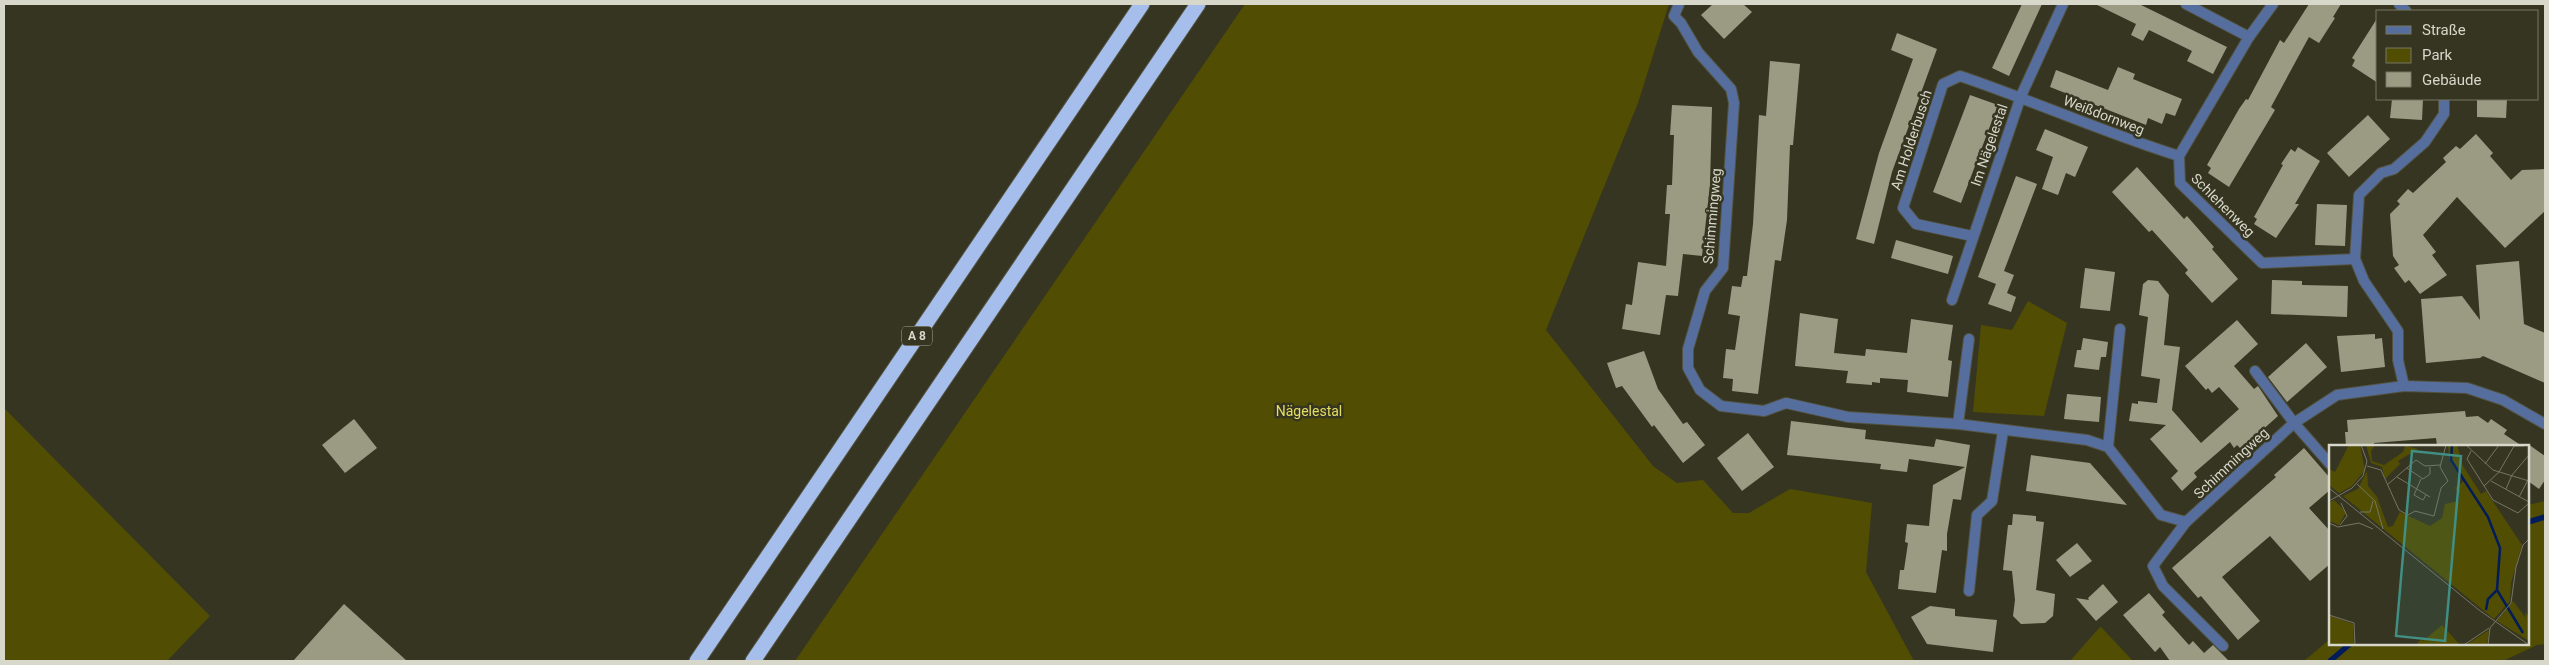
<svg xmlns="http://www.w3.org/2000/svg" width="2549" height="665" viewBox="0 0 2549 665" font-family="Roboto,sans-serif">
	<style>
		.green { fill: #514e03 }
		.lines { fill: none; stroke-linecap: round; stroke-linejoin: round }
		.stream { stroke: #021b5a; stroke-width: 5.5 }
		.building { fill: #9b9b84 }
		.minor-casing { stroke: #53523f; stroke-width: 12 }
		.motorway-casing { stroke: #53523f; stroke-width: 17 }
		.minor { stroke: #556e9d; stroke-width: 10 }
		.motorway { stroke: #a6beec; stroke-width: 15 }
		.labels { text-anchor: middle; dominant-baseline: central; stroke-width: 5; stroke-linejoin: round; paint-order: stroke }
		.shield { fill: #363521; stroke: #a7a697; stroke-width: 1 }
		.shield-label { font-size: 12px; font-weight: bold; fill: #d7d7ca }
		.street-label { font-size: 14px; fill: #d7d7ca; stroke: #363521 }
		.park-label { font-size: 14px; fill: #e5df61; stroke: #363521 }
		.inset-river { fill: none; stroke: #021b5a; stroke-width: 2.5 }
		.inset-road { fill: none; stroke: #767665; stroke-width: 1 }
		.view { fill: #418e85; fill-opacity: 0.15; stroke: #418e85; stroke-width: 2.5 }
		.inset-edge { fill: none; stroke: #d7d7ca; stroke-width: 2.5 }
	</style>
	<rect width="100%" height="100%" fill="#363521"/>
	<g class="green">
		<polygon points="1245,4 1669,4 1638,103 1546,330 1653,466 1677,483 1703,480 1733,513 1749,513 1790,489 1872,503 1866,572 1914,661 795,661"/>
		<polygon points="2028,301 2067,323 2044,416 1973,412 1981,325 2012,330"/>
		<polygon points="4,408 210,616 167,661 4,661"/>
		<polygon points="2545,501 2545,644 2537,645 2503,661 2304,661 2330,639 2330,644 2528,644 2528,505"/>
		<polygon points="2100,627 2101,627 2133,661 2070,661"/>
	</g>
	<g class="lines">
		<g class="stream">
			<polyline points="2528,522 2545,517"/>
			<polyline points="2330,661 2350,644"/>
		</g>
	</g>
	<g class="building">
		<polygon points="1713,4 1743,4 1752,12 1724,39 1701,15"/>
		<polygon points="2022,4 2042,4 2009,76 1992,68"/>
		<polygon points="2095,4 2139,4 2227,47 2213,74 2187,61 2192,51 2149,30 2143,41 2131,35 2136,24"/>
		<polygon points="2309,4 2341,4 2333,17 2335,18 2319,43 2309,37 2271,107 2275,110 2229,187 2208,173 2211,168 2207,165 2239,109 2246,99 2248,100 2280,40 2284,43"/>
		<polygon points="2378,17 2378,83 2352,66 2355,60 2352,58"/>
		<polygon points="1897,33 1937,49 1892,172 1874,244 1856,239 1879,153 1913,59 1891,50"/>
		<polygon points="1770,61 1800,64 1793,145 1790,145 1787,220 1781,261 1775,260 1758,394 1732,391 1733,379 1723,378 1726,349 1735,350 1740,316 1728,314 1732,286 1741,287 1743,276 1747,276 1753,224 1759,115 1766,116"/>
		<polygon points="2118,67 2135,74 2133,79 2182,99 2175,116 2166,113 2162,124 2148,118 2146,125 2050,87 2056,70 2108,90"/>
		<polygon points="1970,95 1998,105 1961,203 1933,192"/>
		<polygon points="2392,99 2423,99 2422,120 2390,118"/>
		<polygon points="2477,99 2507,99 2506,118 2477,117"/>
		<polygon points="1672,105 1712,107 1710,185 1702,256 1683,254 1678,296 1666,295 1660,335 1622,329 1626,304 1632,305 1638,262 1666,266 1670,214 1665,214 1667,185 1672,185 1674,135 1670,135"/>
		<polygon points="2368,115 2390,139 2349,177 2327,153"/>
		<polygon points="2045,129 2088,147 2075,177 2066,173 2058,195 2042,189 2053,157 2036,150"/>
		<polygon points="2476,134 2493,153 2490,156 2511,180 2522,170 2545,169 2545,211 2505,248 2457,197 2423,235 2436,252 2432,255 2447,275 2420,294 2409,280 2405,283 2394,268 2399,265 2393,256 2390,214 2400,204 2397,201 2408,189 2413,193 2446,162 2443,158 2456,146 2460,149"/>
		<polygon points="2298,147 2320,161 2295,204 2299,204 2276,238 2254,224 2257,219 2254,217 2283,165 2281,164 2291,149 2295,152"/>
		<polygon points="2137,167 2184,219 2187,216 2214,247 2212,249 2238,279 2212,303 2185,273 2188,270 2152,230 2149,232 2112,192"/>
		<polygon points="2016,176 2037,184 2004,271 2014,275 2007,293 2016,297 2011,312 1988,304 1996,284 1978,277"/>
		<polygon points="2317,204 2347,205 2345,246 2315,245"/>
		<polygon points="1896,240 1953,256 1948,274 1891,258"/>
		<polygon points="2519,261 2524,324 2545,333 2545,383 2483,356 2480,358 2426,363 2421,299 2462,296 2480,320 2476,265"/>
		<polygon points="2085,268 2115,272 2110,311 2080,308"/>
		<polygon points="2148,280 2158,281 2169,295 2164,345 2180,347 2172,410 2201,443 2239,409 2219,387 2212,393 2208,388 2206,390 2185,366 2237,320 2258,344 2234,366 2254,389 2258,386 2278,416 2241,449 2237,445 2234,448 2230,442 2194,473 2197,477 2182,491 2171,478 2178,471 2150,439 2166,425 2129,421 2132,403 2138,404 2138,401 2157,403 2160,379 2141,376 2148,317 2139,315 2143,284"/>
		<polygon points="2272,280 2302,281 2302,285 2348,286 2347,317 2271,314"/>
		<polygon points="1800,313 1838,319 1834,353 1865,356 1866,349 1907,353 1911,319 1953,325 1948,360 1952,361 1948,397 1907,392 1908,380 1880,378 1880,383 1872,382 1872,385 1846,383 1848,371 1795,366"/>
		<polygon points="2375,334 2375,339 2382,338 2385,367 2341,372 2337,336"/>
		<polygon points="2083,338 2108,342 2106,357 2101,357 2099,370 2074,367 2077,350 2081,350"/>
		<polygon points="2306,343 2327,367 2287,402 2268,377"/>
		<polygon points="1644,351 1658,389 1683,424 1687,422 1705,445 1683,463 1654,425 1652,427 1622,386 1616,388 1607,363"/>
		<polygon points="2067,394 2101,397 2099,422 2064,419"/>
		<polygon points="2465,411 2466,417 2478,416 2488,423 2491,419 2507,430 2504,434 2522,446 2437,446 2436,438 2374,443 2374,446 2346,446 2345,432 2348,432 2347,420"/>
		<polygon points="354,419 377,448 345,473 322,445"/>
		<polygon points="1791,421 1866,430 1865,439 1934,447 1936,439 1970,445 1961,500 1953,499 1947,534 1947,551 1942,550 1936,593 1898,589 1900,570 1904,570 1908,543 1905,542 1907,524 1929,526 1933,485 1965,467 1909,459 1907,472 1880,469 1881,464 1787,455"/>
		<polygon points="1748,433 1774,467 1742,491 1717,458"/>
		<polygon points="2528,444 2545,456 2545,480 2539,489 2528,481"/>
		<polygon points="2304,448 2330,478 2330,490 2309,508 2330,531 2330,564 2310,581 2270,536 2222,577 2260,621 2238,640 2201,596 2198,598 2172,568 2276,477 2274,475"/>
		<polygon points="2031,455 2090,463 2127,505 2026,491"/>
		<polygon points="2013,514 2036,516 2036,521 2044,522 2036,590 2055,594 2053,616 2045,623 2021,624 2013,616 2015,600 2012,571 2003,570 2008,525 2012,525"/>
		<polygon points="2077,543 2092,561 2070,577 2056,560"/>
		<polygon points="2103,584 2118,602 2096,621 2076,598 2089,600 2088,598"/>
		<polygon points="2149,593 2165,612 2162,615 2189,645 2193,641 2204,653 2213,645 2229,661 2170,661 2160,647 2155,652 2123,615"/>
		<polygon points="344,604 407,661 293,661"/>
		<polygon points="1930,606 1955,609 1955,616 1997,620 1993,652 1927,644 1911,617"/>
	</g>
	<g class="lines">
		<defs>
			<g id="minor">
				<polyline points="1679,4 1674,16 1681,23 1698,52 1731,89 1734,103 1723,268 1705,291 1688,349 1688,368 1700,390 1721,406 1764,411 1786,403 1848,417 1958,424 2087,440 2108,447 2161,515 2186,522 2294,423 2337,395 2404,386 2467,388 2503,400 2545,424"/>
				<polyline points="2186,4 2249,37"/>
				<polyline points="2273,4 2249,37 2179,156 2180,183 2262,263 2355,259"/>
				<polyline points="2399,4 2406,11"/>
				<path d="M1972 236 1916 224 1903 208 1943 84 1960 76C2034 101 2105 133 2179 156"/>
				<polyline points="1952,300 2021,96 2063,4"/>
				<polyline points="2255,371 2294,423 2330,464"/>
				<polyline points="2404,386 2398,360 2398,331 2364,281 2355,259 2359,195 2381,173 2394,169 2425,142 2444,114 2444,99"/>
				<polyline points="1958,424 1969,339"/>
				<polyline points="2108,447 2120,329"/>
				<polyline points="2186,522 2153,566 2163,586 2223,646"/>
				<polyline points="1969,591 1977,515 1992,501 2003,431"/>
			</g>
			<g id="motorway">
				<polyline points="697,661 1142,4"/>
				<polyline points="753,661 1198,4"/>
			</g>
		</defs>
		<use href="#minor" class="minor-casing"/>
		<use href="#motorway" class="motorway-casing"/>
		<use href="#minor" class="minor"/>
		<use href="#motorway" class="motorway"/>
	</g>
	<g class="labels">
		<rect class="shield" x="902" y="326.5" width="30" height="19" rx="4"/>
		<g class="shield-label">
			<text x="917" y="336">A 8</text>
		</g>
		<g class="street-label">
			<text transform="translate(2104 115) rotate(21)">Weißdornweg</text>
			<text transform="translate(1911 140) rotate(-72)">Am Holderbusch</text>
			<text transform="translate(1989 145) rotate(-71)">Im Nägelestal</text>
			<text transform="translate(2223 205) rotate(45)">Schlehenweg</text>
			<text transform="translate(1712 216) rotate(-85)">Schimmingweg</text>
			<text transform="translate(2231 463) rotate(-43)">Schimmingweg</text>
		</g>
		<g class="park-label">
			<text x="1309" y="411">Nägelestal</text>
		</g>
	</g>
	<g transform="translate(2329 445)">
		<rect width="200" height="200" fill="#363521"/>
		<path d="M20 0H31L36 25 23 41 10 48 0 40V24L6 27ZM37 0H46L42 6 43 16 55 20 74 7 76 2 74 0 89 4 69 16 71 19 56 34 53 22 42 18ZM119 0H128L134 21 152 49 157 46 193 100 182 138 181 156 165 174 14 51 29 44 38 26 39 41 48 52 59 82 64 81 71 67 101 81 113 73 116 59 130 56V48L126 43 135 36 120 14ZM5 55 17 67 10 80 0 76V58ZM184 156 197 173 196 167 200 172V196L168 176ZM1 171 24 179 25 200H0ZM113 180 131 200H87L92 194 94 196ZM160 185 158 200H137Z" fill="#514e03"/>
		<path class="inset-river" d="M123 0 122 15 159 72 171 103 168 145 194 188M157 165 159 154 168 145"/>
		<path class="inset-road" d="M137 0 164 25 200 36M142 6 138 14 164 55 189 68 200 58M156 19 170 0M38 21 52 25 70 65 79 70 86 66 105 71 112 43 119 36 111 22 117 0M78 23 94 34 101 29V22M68 32 101 52M92 34 85 50 94 55 97 50M162 36 200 57M28 39 46 56 54 84M58 40 87 15 96 21 111 20M155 41 170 27 185 1H195M0 43 150 165 200 200M177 44 183 30 200 10M190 52 200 33M0 56 23 43 34 31 38 16 32 0M31 67H41L44 56M0 78 9 82 30 78 44 84M11 80 18 71 12 58M0 170 25 178 26 200M135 200 160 183M159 200 161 183 182 158 187 122 194 100 200 94"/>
		<path class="view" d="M83 6 132 11 116 196 67 191Z"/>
		<rect width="200" height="200" class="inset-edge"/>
	</g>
	<rect width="2549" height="665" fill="none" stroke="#d7d7ca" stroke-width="10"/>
	<rect x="2376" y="10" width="162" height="90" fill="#363521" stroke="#767665"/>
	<rect x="2386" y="26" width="25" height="8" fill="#556e9d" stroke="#767665"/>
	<text x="2422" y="35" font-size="15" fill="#d7d7ca">Straße</text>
	<rect x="2386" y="48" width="25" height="15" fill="#514e03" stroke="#767665"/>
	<text x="2422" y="60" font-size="15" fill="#d7d7ca">Park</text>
	<rect x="2386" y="72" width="25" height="15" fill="#9b9b84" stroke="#767665"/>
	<text x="2422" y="85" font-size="15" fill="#d7d7ca">Gebäude</text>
</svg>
